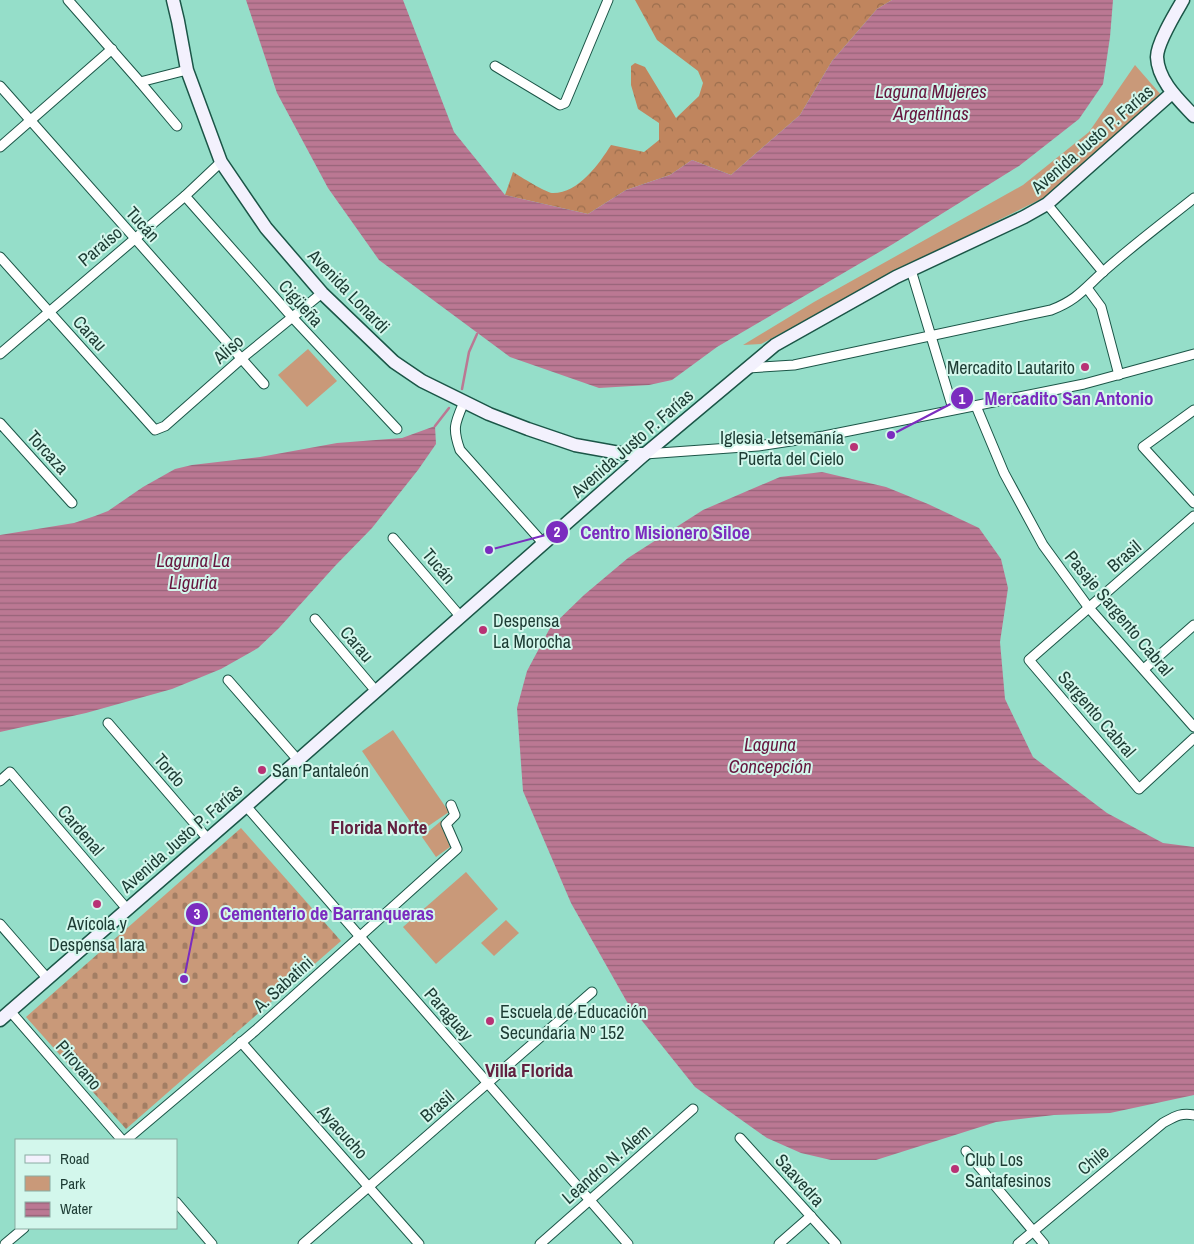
<svg xmlns="http://www.w3.org/2000/svg" width="1194" height="1244" viewBox="0 0 1194 1244" font-family="'Archivo Narrow',sans-serif">
	<style>
		.green { fill: #c99979 }
		.forest { fill: url(#forest-crowns) }
		.cemetery { fill: url(#cemetery-stones) }
		.water { fill: url(#water-rules) }
		.lines { fill: none; stroke-linecap: round; stroke-linejoin: round }
		.stream { stroke: #bb7893; stroke-width: 2.5 }
		.street-casing { stroke: #1b5547; stroke-width: 11 }
		.secondary-casing { stroke: #1b5547; stroke-width: 15 }
		.street { stroke: #fff; stroke-width: 9 }
		.secondary { stroke: #f3f1fd; stroke-width: 12 }
		.poi-dot { fill: #b83275; stroke: #d3f7ec; stroke-width: 2 }
		.labels { text-anchor: middle; dominant-baseline: central; stroke-width: 4; stroke-linejoin: round; paint-order: stroke }
		.street-label { font-size: 18px; fill: #1d3c34; stroke: #d3f7ec }
		.poi-label { font-size: 18px; fill: #1d3c34; stroke: #d3f7ec; text-anchor: start }
		.water-label { font-size: 19px; font-style: italic; fill: #66163e; stroke: #d3f7ec }
		.neighbourhood-label { font-size: 19px; font-weight: bold; fill: #622140; stroke: #d3f7ec }
		.leader { fill: none; stroke: #7b2cbf; stroke-width: 2 }
		.callout-dot { fill: #7b2cbf; stroke: #d3f7ec; stroke-width: 2 }
		.mark-label { font-size: 15px; text-anchor: middle; font-weight: bold; fill: #fff }
		.callout-label { font-size: 19px; text-anchor: middle; font-weight: bold; fill: #7b2cbf; stroke: #d3f7ec; stroke-width: 4; stroke-linejoin: round; paint-order: stroke }
	</style>
	<defs>
		<pattern id="forest-crowns" width="20" height="18" patternUnits="userSpaceOnUse" patternTransform="scale(1.25)"><rect width="20" height="18" fill="#c0855e"/><path d="M2 6a3 3 0 1 1 6 0M12 15a3 3 0 1 1 6 0" fill="none" stroke="#9b6e4e"/></pattern>
		<pattern id="cemetery-stones" width="16" height="16" patternUnits="userSpaceOnUse" patternTransform="scale(1.25)"><rect width="16" height="16" fill="#c99979"/><path d="M2 7V4a2 2 0 0 1 4 0v3zM10 15v-3a2 2 0 0 1 4 0v3z" fill="#a37e64"/></pattern>
		<pattern id="water-rules" width="6" height="5" patternUnits="userSpaceOnUse" patternTransform="scale(1.25)"><rect width="6" height="5" fill="#bb7893"/><path d="M0 2.5h6" fill="none" stroke="#976479"/></pattern>
	</defs>
	<rect width="100%" height="100%" fill="#95dec9"/>
	<g class="green">
		<polygon points="1135,65 1162,96 1045,197 922,258 761,344 743,345 814,302 1023,185 1089,132"/>
		<polygon points="308,349 337,381 307,407 278,375"/>
		<polygon points="393,730 449,812 418,833 362,751"/>
		<polygon points="441,821 450,847 436,857 422,837"/>
		<polygon points="466,872 498,909 436,964 403,927"/>
		<polygon points="506,920 519,933 494,956 481,943"/>
	</g>
	<path class="forest" d="M635 0H892L877 9 832 61 800 115 731 175 692 160 670 175 626 190 588 214 505 195 513 172C521 177 545 192 552 193 578 194 599 164 611 145L644 152 659 140V123L638 109 631 85V66L635 63 645 67 676 118 699 96 703 83 698 71 657 40Z"/>
	<polygon class="cemetery" points="241,828 341,941 126,1129 26,1017"/>
	<g class="water">
		<polygon points="246,0 403,0 454,132 505,195 588,214 626,190 670,175 692,160 731,175 800,115 832,61 877,9 892,0 1113,0 1110,37 1103,84 1079,119 1019,166 893,244 717,347 672,380 649,385 599,388 510,357 379,260 328,188 277,93"/>
		<polygon points="435,426 436,444 418,470 372,528 335,566 279,628 258,648 221,669 172,689 86,713 0,732 0,535 74,523 95,516 108,511 143,487 175,469 192,465 260,457 337,443 402,438"/>
		<polygon points="822,472 886,487 928,504 979,528 1001,559 1008,588 1000,642 1005,699 1033,757 1107,813 1163,843 1194,847 1194,1095 1110,1113 1054,1115 996,1122 876,1160 831,1160 801,1153 767,1138 695,1087 627,1002 571,903 523,791 517,708 527,671 550,628 584,595 628,558 703,510 780,477"/>
	</g>
	<g class="lines">
		<g class="stream">
			<polyline points="462,389 469,352 477,334"/>
			<polyline points="435,426 449,408"/>
		</g>
		<defs>
			<g id="street">
				<polyline points="68,0 140,82 177,126"/>
				<polyline points="495,66 560,105 565,103 608,0"/>
				<polyline points="140,82 187,70"/>
				<polyline points="0,86 264,384"/>
				<polyline points="0,147 112,49"/>
				<polyline points="185,196 292,317 397,429"/>
				<polyline points="1047,204 1103,272"/>
				<polyline points="0,257 155,430 165,426 241,359 322,293"/>
				<polyline points="911,270 953,409"/>
				<polyline points="1087,288 1101,307 1119,375"/>
				<polyline points="0,354 185,196 221,162"/>
				<path d="M748 368 794 365 1051 310C1077 300 1084 289 1104 271 1132 246 1164 222 1194 198"/>
				<path d="M464 402C455 423 452 428 460 450L543 543"/>
				<polyline points="976,406 1004,473 1043,545 1089,608 1194,727"/>
				<polyline points="1194,410 1143,447 1194,503"/>
				<polyline points="0,423 72,503"/>
				<polyline points="645,454 758,446 824,436 1084,384 1194,354"/>
				<polyline points="1194,516 1029,660 1139,789 1194,738"/>
				<polyline points="393,538 460,616"/>
				<polyline points="315,619 375,690"/>
				<polyline points="1144,669 1194,625"/>
				<polyline points="228,680 297,759"/>
				<polyline points="108,723 207,838"/>
				<polyline points="0,781 10,772 127,909"/>
				<polyline points="246,806 628,1244"/>
				<polyline points="0,924 47,978"/>
				<polyline points="10,1011 122,1140"/>
				<polyline points="241,1042 419,1244"/>
				<polyline points="740,1138 836,1244"/>
				<polyline points="126,1140 256,1030 457,849 446,824 455,815 451,805"/>
				<polyline points="966,1151 1044,1244"/>
				<polyline points="176,1202 212,1244"/>
				<polyline points="5,1244 24,1228"/>
				<polyline points="303,1244 592,992"/>
				<polyline points="540,1244 693,1109"/>
				<polyline points="779,1244 811,1216"/>
				<path d="M1018 1244 1163 1123C1174 1117 1181 1112 1194 1115"/>
			</g>
			<g id="secondary">
				<polyline points="173,0 178,21 187,70 221,162 266,228 322,293 394,362 422,381 489,414 528,429 575,445 625,454 645,454"/>
				<path d="M1183 0C1176 12 1157 43 1157 57 1158 81 1179 100 1194 116"/>
				<polyline points="0,1020 246,806 645,454 775,345 896,277 1024,217 1047,204 1172,93"/>
			</g>
		</defs>
		<use href="#street" class="street-casing"/>
		<use href="#secondary" class="secondary-casing"/>
		<use href="#street" class="street"/>
		<use href="#secondary" class="secondary"/>
	</g>
	<g class="poi-dot">
		<circle cx="1085" cy="367" r="5"/>
		<circle cx="854" cy="447" r="5"/>
		<circle cx="483" cy="630" r="5"/>
		<circle cx="262" cy="770" r="5"/>
		<circle cx="97" cy="904" r="5"/>
		<circle cx="490" cy="1021" r="5"/>
		<circle cx="955" cy="1169" r="5"/>
	</g>
	<g class="labels">
		<g class="street-label">
			<text transform="translate(1092 139) rotate(-41)">Avenida Justo P. Farías</text>
			<text transform="translate(143 224) rotate(48)">Tucán</text>
			<text transform="translate(100 246) rotate(-40)">Paraíso</text>
			<text transform="translate(349 291) rotate(46)">Avenida Lonardi</text>
			<text transform="translate(301 303) rotate(48)">Cigüeña</text>
			<text transform="translate(90 333) rotate(48)">Carau</text>
			<text transform="translate(228 349) rotate(-41)">Aliso</text>
			<text transform="translate(632 443) rotate(-41)">Avenida Justo P. Farías</text>
			<text transform="translate(48 452) rotate(48)">Torcaza</text>
			<text transform="translate(1124 556) rotate(-41)">Brasil</text>
			<text transform="translate(439 566) rotate(50)">Tucán</text>
			<text transform="translate(1119 613) rotate(50)">Pasaje Sargento Cabral</text>
			<text transform="translate(357 644) rotate(50)">Carau</text>
			<text transform="translate(1097 714) rotate(49)">Sargento Cabral</text>
			<text transform="translate(170 770) rotate(49)">Tordo</text>
			<text transform="translate(81 830) rotate(49)">Cardenal</text>
			<text transform="translate(181 838) rotate(-41)">Avenida Justo P. Farías</text>
			<text transform="translate(283 984) rotate(-42)">A. Sabatini</text>
			<text transform="translate(449 1014) rotate(49)">Paraguay</text>
			<text transform="translate(79 1065) rotate(49)">Pirovano</text>
			<text transform="translate(437 1106) rotate(-41)">Brasil</text>
			<text transform="translate(343 1132) rotate(48)">Ayacucho</text>
			<text transform="translate(1093 1160) rotate(-40)">Chile</text>
			<text transform="translate(606 1164) rotate(-41)">Leandro N. Alem</text>
			<text transform="translate(800 1180) rotate(48)">Saavedra</text>
		</g>
		<g class="poi-label">
			<text x="1075" y="367" text-anchor="end">Mercadito Lautarito</text>
			<text x="844" y="437" text-anchor="end">Iglesia Jetsemanía<tspan x="844" dy="21">Puerta del Cielo</tspan></text>
			<text x="493" y="620">Despensa<tspan x="493" dy="21">La Morocha</tspan></text>
			<text x="272" y="770">San Pantaleón</text>
			<text x="97" y="923" text-anchor="middle">Avícola y<tspan x="97" dy="21">Despensa Iara</tspan></text>
			<text x="500" y="1011">Escuela de Educación<tspan x="500" dy="21">Secundaria Nº 152</tspan></text>
			<text x="965" y="1159">Club Los<tspan x="965" dy="21">Santafesinos</tspan></text>
		</g>
		<g class="water-label">
			<text x="931" y="91">Laguna Mujeres<tspan x="931" dy="22">Argentinas</tspan></text>
			<text x="193" y="560">Laguna La<tspan x="193" dy="22">Liguria</tspan></text>
			<text x="770" y="744">Laguna<tspan x="770" dy="22">Concepción</tspan></text>
		</g>
		<g class="neighbourhood-label">
			<text x="379" y="827">Florida Norte</text>
			<text x="529" y="1070">Villa Florida</text>
		</g>
	</g>
	<path class="leader" d="M891 435L962 398M489 550L557 532M184 979L197 914"/>
	<g class="callout-dot">
		<circle cx="891" cy="435" r="5"/>
		<circle cx="489" cy="550" r="5"/>
		<circle cx="184" cy="979" r="5"/>
		<circle cx="962" cy="398" r="12"/>
		<circle cx="557" cy="532" r="12"/>
		<circle cx="197" cy="914" r="12"/>
	</g>
	<g class="mark-label">
		<text x="962" y="404">1</text>
		<text x="557" y="537">2</text>
		<text x="197" y="919">3</text>
	</g>
	<g class="callout-label">
		<text x="1069" y="405">Mercadito San Antonio</text>
		<text x="665" y="539">Centro Misionero Siloe</text>
		<text x="327" y="920">Cementerio de Barranqueras</text>
	</g>
	<rect x="15" y="1139" width="162" height="90" fill="#d3f7ec" stroke="#8aaca2"/>
	<rect x="25" y="1155" width="25" height="8" fill="#f3f1fd" stroke="#8aaca2"/>
	<text x="60" y="1164" font-size="15" fill="#1d3c34">Road</text>
	<rect x="25" y="1176" width="25" height="15" fill="#c99979" stroke="#8aaca2"/>
	<text x="60" y="1189" font-size="15" fill="#1d3c34">Park</text>
	<rect x="25" y="1202" width="25" height="15" fill="url(#water-rules)" stroke="#8aaca2"/>
	<text x="60" y="1214" font-size="15" fill="#1d3c34">Water</text>
</svg>
